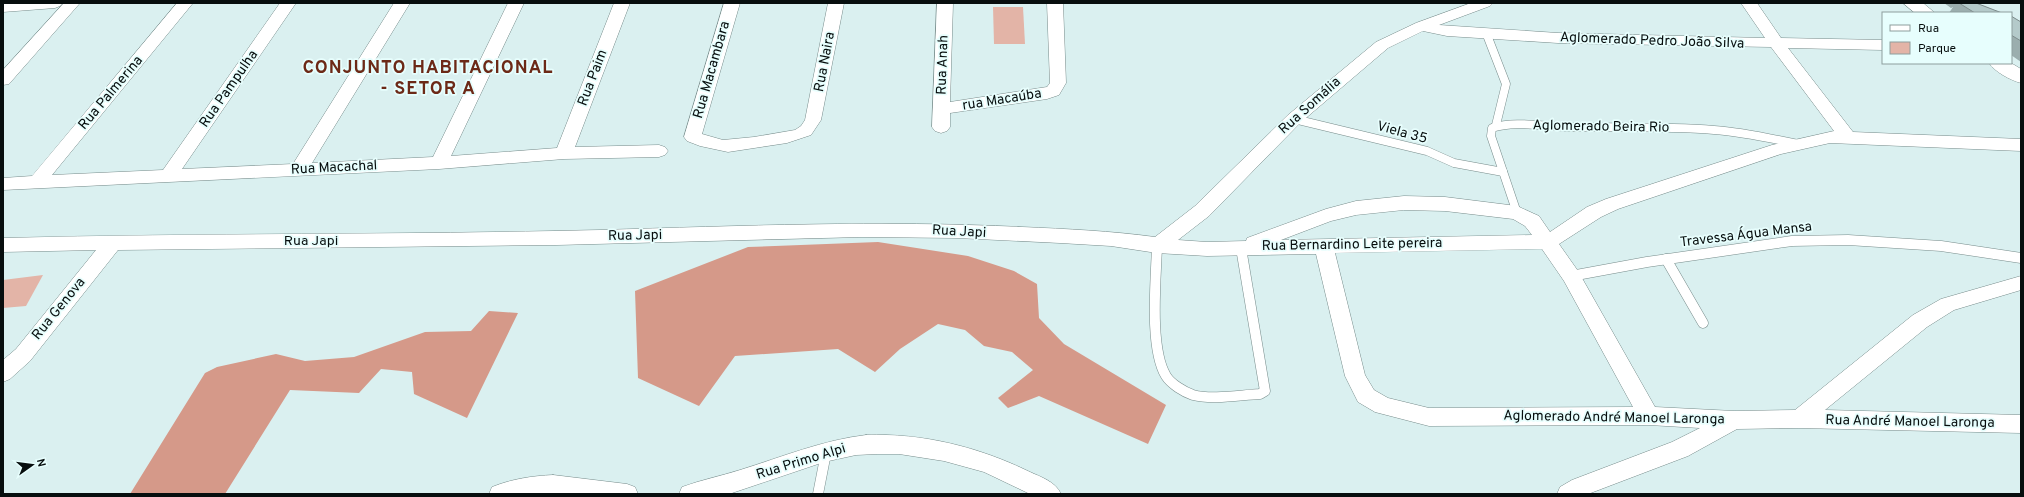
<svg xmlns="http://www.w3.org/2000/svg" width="2024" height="497" viewBox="0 0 2024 497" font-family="Overpass,sans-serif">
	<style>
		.green { fill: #e3b4a7 }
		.forest { fill: #d59989 }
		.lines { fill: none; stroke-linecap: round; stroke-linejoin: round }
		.lane-far1-casing { stroke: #778c8b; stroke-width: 9 }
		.lane-casing { stroke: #778c8b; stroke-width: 11 }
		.street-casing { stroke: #778c8b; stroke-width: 1 }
		.secondary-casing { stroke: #778c8b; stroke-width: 1 }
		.lane-far1 { stroke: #fff; stroke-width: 8 }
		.lane { stroke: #fff; stroke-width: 10 }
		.street { fill: #fff; fill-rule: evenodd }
		.secondary { fill: #fff; fill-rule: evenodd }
		.wall { fill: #9baeae }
		.building { fill: #b4caca; stroke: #7e8d8d }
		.labels { text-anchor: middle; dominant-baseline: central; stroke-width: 3.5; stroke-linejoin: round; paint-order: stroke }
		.street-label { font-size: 14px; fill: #070e0e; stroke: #e7fefd }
		.district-label { font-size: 18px; font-weight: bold; letter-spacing: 1px; fill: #6c2917; stroke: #e7fefd }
	</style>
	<rect width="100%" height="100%" fill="#daf0f0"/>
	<g class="green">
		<polygon points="993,7 1023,7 1025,44 994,44"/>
		<polygon points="43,275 26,306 3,308 3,280"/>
	</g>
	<g class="forest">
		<polygon points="878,242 968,256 1014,271 1037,284 1039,318 1064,344 1166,405 1148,444 1039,396 1008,408 998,398 1033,370 1012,352 984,346 965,330 938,324 900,349 875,372 838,349 735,356 699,406 638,378 635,291 748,247"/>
		<polygon points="489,311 518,313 467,418 414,394 412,372 381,369 359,393 290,390 225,494 130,494 205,373 217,367 276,354 305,361 354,357 425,332 471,331"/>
	</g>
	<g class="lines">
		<defs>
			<g id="lane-far1">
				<polyline points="1487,35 1506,84 1496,125"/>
				<polyline points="1294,119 1427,151 1454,163 1503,172"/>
				<path d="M1517 213 1491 136 1492 128C1516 120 1543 127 1568 127 1616 128 1665 126 1714 130 1742 132 1770 138 1798 144"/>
			</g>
			<g id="lane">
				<path d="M1157 246C1156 279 1149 348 1166 376 1171 384 1184 392 1193 395 1212 400 1240 395 1260 394L1265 391 1241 248"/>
				<polyline points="1666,259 1703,323"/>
				<polyline points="1571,276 1647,262 1792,241 1848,240 1941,246 2021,258"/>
				<polyline points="818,494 826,453"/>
			</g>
			<g id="street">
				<polygon points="3,3 63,3 60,6 55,8 3,12"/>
				<polygon points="64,3 80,3 9,84 3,85 3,70"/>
				<polygon points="177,3 193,3 52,175 163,170 280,3 296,3 182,169 293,164 394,3 410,3 312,163 433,157 508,3 524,3 451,156 557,148 614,3 630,3 575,147 659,145 665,147 668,151 665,155 659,157 564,159 439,169 3,190 3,178 32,176"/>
				<polygon points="724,3 740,3 702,134 723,140 754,137 795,130 801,126 805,120 828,3 844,3 821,120 811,135 787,143 728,152 700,146 687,141 684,137"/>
				<polygon points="937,3 953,3 950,102 1047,87 1050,83 1047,3 1063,3 1066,83 1059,95 1047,99 950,113 950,127 947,131 941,133 935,131 932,127"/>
				<path d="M1471 3H1493L1490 6 1439 25 1558 33 1765 38 1741 3H1757L1781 38 1883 40V50L1788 48 1853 132 2021 139V151L1830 143 1781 154 1618 209 1601 217 1559 244 1578 271 1655 407 1734 411 1795 410 1913 315 1941 299 2021 276V290L1954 310 1927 327 1825 410 2021 415V433L1799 428 1737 429 1688 456 1588 494H1557L1560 487 1572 480 1672 442 1700 428 1649 425 1429 426 1375 412 1358 402 1345 376 1316 254 1207 256 1157 253 1111 246 1060 243 957 238 862 237 557 245 118 250 30 361 10 379 3 382V360L16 349 96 250 3 252V238C202 233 401 235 600 230 741 226 881 220 1022 227 1067 229 1111 231 1155 237L1195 206 1288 115 1376 42 1416 23ZM1423 31 1447 36 1558 43 1771 47 1834 131 1772 145 1606 199 1587 207 1550 232 1539 216 1517 206 1445 197 1404 196 1356 201 1326 209 1247 238 1246 241 1207 242 1178 240 1209 216 1300 123 1388 48ZM1404 210 1445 211 1513 219 1525 226 1532 235 1281 240 1331 221 1356 215ZM1542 249 1564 281 1633 407 1429 408 1388 398 1374 390 1365 375 1335 253Z"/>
				<path d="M866 435C923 433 979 447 1030 472 1041 477 1056 482 1061 494H1030L984 472 944 461 899 454H877L856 455 824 462 729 494H679L682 487C701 480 721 476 740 470 782 457 823 440 866 435Z"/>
				<path d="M553 475 627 484 635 487 638 494H489L492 487C512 479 532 476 553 475Z"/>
			</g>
			<g id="secondary">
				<polygon points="1903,3 1923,3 1935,13 1915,13"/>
				<path d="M1989 63H2011L2021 69V83C2010 80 1995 72 1989 63Z"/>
			</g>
		</defs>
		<use href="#lane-far1" class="lane-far1-casing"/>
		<use href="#lane" class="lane-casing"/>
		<use href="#street" class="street-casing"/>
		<use href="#secondary" class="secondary-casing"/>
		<use href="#lane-far1" class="lane-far1"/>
		<use href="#lane" class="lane"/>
		<use href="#street" class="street"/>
		<use href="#secondary" class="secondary"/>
	</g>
	<g class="wall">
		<polygon points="1944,3 1976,3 2002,13 1949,13 1953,7 1951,8"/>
		<polygon points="2011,16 2021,22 2021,62 2011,55"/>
	</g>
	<g class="building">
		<polygon points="1959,3 1976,3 2002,13 1975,13"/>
		<polygon points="2011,16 2021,22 2021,41 2011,35"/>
	</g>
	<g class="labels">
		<g class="street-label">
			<text transform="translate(1652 41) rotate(2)">Aglomerado Pedro João Silva</text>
			<text transform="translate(825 62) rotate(-79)">Rua Naira</text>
			<text transform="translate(943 65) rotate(-88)">Rua Anah</text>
			<text transform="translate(712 70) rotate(-74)">Rua Macambara</text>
			<text transform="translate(593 78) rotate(-69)">Rua Paim</text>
			<text transform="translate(229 89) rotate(-55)">Rua Pampulha</text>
			<text transform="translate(111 93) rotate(-50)">Rua Palmerina</text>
			<text transform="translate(1002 100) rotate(-9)">rua Macaúba</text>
			<text transform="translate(1310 106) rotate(-42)">Rua Somália</text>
			<text transform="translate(1601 127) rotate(1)">Aglomerado Beira Rio</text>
			<text transform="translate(1402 133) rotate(15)">Viela 35</text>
			<text transform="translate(334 168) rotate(-3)">Rua Macachal</text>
			<text transform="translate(959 232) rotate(3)">Rua Japi</text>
			<text transform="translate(1746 235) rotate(-7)">Travessa Água Mansa</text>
			<text transform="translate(635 236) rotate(-1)">Rua Japi</text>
			<text x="311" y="241">Rua Japi</text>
			<text transform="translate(1352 245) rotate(-1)">Rua Bernardino Leite pereira</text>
			<text transform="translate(59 309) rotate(-51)">Rua Genova</text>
			<text transform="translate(1614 418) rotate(1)">Aglomerado André Manoel Laronga</text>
			<text transform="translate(1910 422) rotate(1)">Rua André Manoel Laronga</text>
			<text transform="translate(801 462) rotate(-17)">Rua Primo Alpi</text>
		</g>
		<g class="district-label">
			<text x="428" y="68">CONJUNTO HABITACIONAL<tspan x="428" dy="21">- SETOR A</tspan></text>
		</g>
	</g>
	<rect width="2024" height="497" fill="none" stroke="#070e0e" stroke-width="8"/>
	<rect x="1882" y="12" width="130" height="52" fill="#e7fefd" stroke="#8d9e9d"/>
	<rect x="1890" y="25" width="20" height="6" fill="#ffffff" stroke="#8d9e9d"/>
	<text x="1918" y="32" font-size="12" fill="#070e0e">Rua</text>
	<rect x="1890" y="42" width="20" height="12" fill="#e3b4a7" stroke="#8d9e9d"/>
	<text x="1918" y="52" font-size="12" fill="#070e0e">Parque</text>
	<g transform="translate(32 465) rotate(76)" stroke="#e7fefd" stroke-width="3" paint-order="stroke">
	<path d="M0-3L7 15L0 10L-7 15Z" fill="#070e0e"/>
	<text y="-6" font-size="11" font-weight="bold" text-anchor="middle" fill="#070e0e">N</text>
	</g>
</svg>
